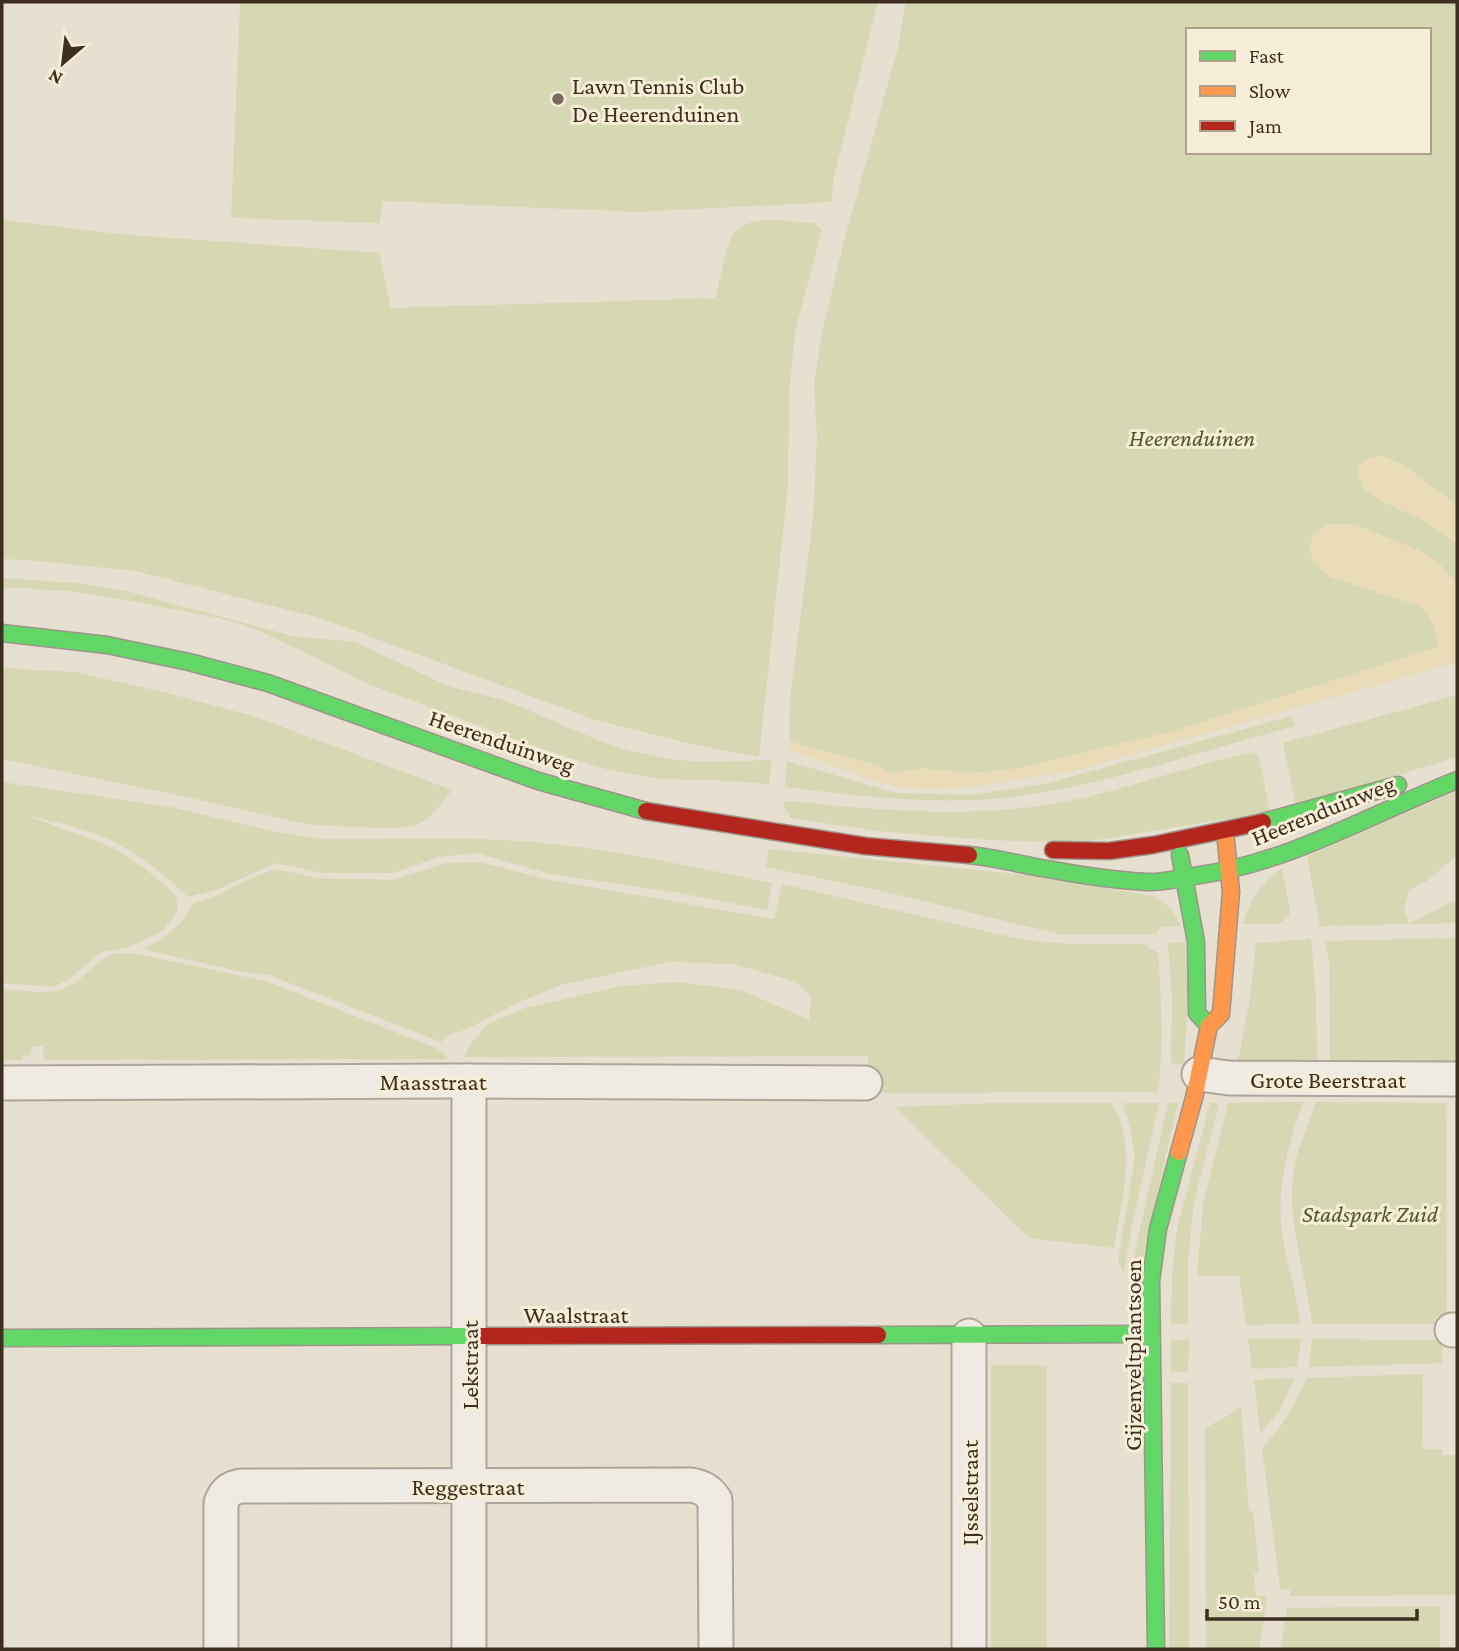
<svg xmlns="http://www.w3.org/2000/svg" width="1459" height="1651" viewBox="0 0 1459 1651" font-family="'Crimson Pro',serif">
	<style>
		.green { fill: #d6d7b3; fill-rule: evenodd }
		.sand { fill: #eadcb9 }
		.lines { fill: none; stroke-linecap: round; stroke-linejoin: round }
		.street-casing { stroke: #ada599; stroke-width: 37 }
		.fast-casing { stroke: #9c958a; stroke-width: 19 }
		.slow-casing { stroke: #9c958a; stroke-width: 19 }
		.jam-casing { stroke: #9c958a; stroke-width: 19 }
		.street { stroke: #efebe3; stroke-width: 33 }
		.fast { stroke: #63d668; stroke-width: 16 }
		.slow { stroke: #ff974d; stroke-width: 16 }
		.jam { stroke: #b3261e; stroke-width: 16 }
		.poi-dot { fill: #786c5e; stroke: #f7eed8; stroke-width: 2.5 }
		.labels { text-anchor: middle; dominant-baseline: central; stroke-width: 6; stroke-linejoin: round; paint-order: stroke }
		.poi-label { font-size: 24px; fill: #3d2e20; stroke: #f7eed8; text-anchor: start }
		.park-label { font-size: 24px; font-style: italic; fill: #4d5a26; stroke: #f7eed8 }
		.street-label { font-size: 24px; fill: #3d2e20; stroke: #f7eed8 }
	</style>
	<rect width="100%" height="100%" fill="#e7e0d1"/>
	<g class="green">
		<polygon points="240,2 878,2 833,181 832,202 639,212 382,201 380,223 231,218"/>
		<path d="M906 2H1457V662L1077 770 984 785 940 789 905 788 870 779 789 749 790 698 813 519 817 438 814 384 822 332 844 241 897 51ZM1188 30H1429V152H1188Z"/>
		<path d="M2 220 119 234 379 253 391 308 715 298C721 280 723 254 731 238 745 211 790 222 814 223L822 230 795 332 789 396 788 485 759 757 691 744 595 720 320 618 135 571 27 560 2 559Z"/>
		<polygon points="2,578 77,583 126,591 293,636 356,642 448,686 507,701 600,741 627,750 669,759 701,762 772,760 769,784 714,780 659,779 609,770 527,744 368,684 264,633 241,624 218,618 121,599 67,591 2,587"/>
		<path d="M2 668 76 672 167 693 253 716 452 790C442 803 432 818 417 825 403 831 325 826 306 824L182 796 2 759Z"/>
		<polygon points="1457,695 1457,757 1296,806 1283,743"/>
		<path d="M1292 716 1295 726 1273 732C1184 757 1095 788 1003 798 932 805 856 796 785 787L787 761 896 793 971 795 1048 783Z"/>
		<path d="M1254 752 1259 757 1270 812 1078 843 988 840 876 831 791 818 784 807 785 801C877 809 970 820 1062 802 1127 790 1189 765 1254 752Z"/>
		<path d="M2 782 171 807 272 831 322 839C402 840 483 835 562 845 633 853 703 869 772 883L767 910 679 893 551 874 476 853 439 857 393 873H322L275 863 219 889 188 897C167 877 144 858 118 844 93 830 57 822 29 816L114 848 148 871 169 889 176 897 178 910 163 931 126 948 102 952 69 979 53 987 2 983Z"/>
		<polygon points="1457,791 1457,855 1427,881 1409,890 1404,908 1409,924 1457,899 1457,923 1320,926 1307,856"/>
		<polygon points="769,849 1027,875 1154,896 1172,909 1181,926 1161,927 1156,934 1058,934 882,891 766,867"/>
		<path d="M479 862 550 880 774 919 782 884 1024 940 1070 944H1143L1158 953 1159 960 1162 1033 1159 1089 1157 1092 868 1093V1056L464 1057 472 1042 488 1024 522 1009 620 986 679 982 741 990 809 1020 811 996 794 981 732 964 669 962 561 985 517 1003 465 1030 449 1035 441 1042 269 975 238 971 142 949C161 941 185 924 192 904L214 897 247 880 275 869 319 878 393 880 447 863Z"/>
		<path d="M1282 868 1290 910C1289 918 1285 921 1277 924H1243C1248 901 1263 883 1282 868Z"/>
		<polygon points="1457,938 1457,1066 1330,1065 1329,961 1324,941"/>
		<polygon points="1311,939 1316,994 1317,1063 1237,1066 1250,999 1256,943"/>
		<polygon points="1185,942 1188,1000 1184,1065 1171,1063 1172,1000 1168,945 1171,943"/>
		<path d="M114 953 137 954 266 981 438 1049 446 1055 447 1059 44 1060 43 1046H32L31 1055 23 1056 22 1060H2V989C23 990 50 997 69 986 86 977 96 960 114 953Z"/>
		<path d="M1303 1102C1289 1141 1278 1181 1281 1223 1284 1258 1297 1290 1300 1324L1246 1325 1239 1276H1197L1203 1204 1228 1103Z"/>
		<path d="M1315 1102 1446 1103 1447 1317H1440V1324H1312C1306 1272 1286 1222 1294 1169 1298 1145 1310 1124 1315 1102Z"/>
		<polygon points="1455,1102 1457,1102 1457,1247 1456,1247"/>
		<path d="M995 1103H1112C1138 1148 1121 1200 1114 1248L1029 1238 895 1107Z"/>
		<polygon points="1123,1103 1159,1103 1131,1230 1124,1274 1118,1260 1135,1158 1131,1130"/>
		<polygon points="1168,1103 1178,1103 1132,1305 1128,1305 1136,1247"/>
		<polygon points="1210,1103 1219,1103 1194,1202 1188,1261 1188,1325 1171,1324 1172,1274 1177,1229"/>
		<polygon points="1189,1339 1188,1372 1171,1372 1171,1340"/>
		<polygon points="1248,1339 1301,1339 1297,1367 1252,1369"/>
		<polygon points="1312,1339 1442,1340 1442,1363 1309,1367"/>
		<rect x="991" y="1365" width="56" height="284"/>
		<polygon points="1423,1374 1422,1449 1442,1449 1442,1455 1457,1455 1457,1595 1290,1596 1290,1590 1280,1588 1262,1449 1286,1419 1307,1378"/>
		<polygon points="1294,1378 1280,1410 1260,1434 1254,1380"/>
		<polygon points="1171,1383 1188,1383 1189,1649 1169,1649"/>
		<polygon points="1241,1405 1249,1511 1253,1511 1259,1573 1254,1574 1256,1596 1267,1596 1259,1649 1206,1649 1205,1428 1231,1414"/>
		<polygon points="1440,1606 1440,1649 1280,1649 1287,1608"/>
	</g>
	<g class="sand">
		<polygon points="1380,455 1404,465 1457,505 1457,544 1418,518 1378,500 1362,487 1358,473 1359,465 1369,458"/>
		<path d="M1328 524H1354L1416 549 1438 562 1457 584V662L1077 770 984 785 940 789 905 788 870 779 789 749V741L876 765 893 773 923 768 970 773 1020 768 1173 731 1438 647C1436 630 1433 617 1419 606L1330 577 1313 562 1309 546 1315 533Z"/>
	</g>
	<g class="lines">
		<defs>
			<g id="street">
				<polyline points="1199,1074 1229,1078 1457,1079"/>
				<polyline points="469,1081 469,1649"/>
				<polyline points="2,1083 453,1081 865,1083"/>
				<polyline points="1452,1330 1457,1330"/>
				<path d="M221 1649V1503C225 1492 230 1488 241 1486L691 1485C702 1487 708 1490 715 1500L716 1649"/>
				<polyline points="969,1649 969,1336"/>
			</g>
			<g id="fast">
				<polyline points="2,633 107,645 189,662 268,683 538,781 646,811"/>
				<polyline points="1263,822 1398,785"/>
				<path d="M969 855C991 857 1010 862 1031 866 1069 873 1108 880 1147 882 1162 883 1179 878 1194 876 1289 863 1369 815 1457 780"/>
				<polyline points="1180,855 1196,942 1197,1013 1209,1026"/>
				<polyline points="878,1335 1150,1334"/>
				<polyline points="2,1338 476,1336"/>
				<polyline points="1156,1649 1151,1281 1158,1229 1179,1152"/>
			</g>
			<polyline id="slow" points="1179,1152 1194,1098 1209,1026 1221,1014 1231,892 1225,831"/>
			<g id="jam">
				<polyline points="646,811 865,846 969,855"/>
				<polyline points="1053,850 1109,851 1153,845 1263,822"/>
				<polyline points="476,1336 878,1335"/>
			</g>
		</defs>
		<use href="#street" class="street-casing"/>
		<use href="#fast" class="fast-casing"/>
		<use href="#slow" class="slow-casing"/>
		<use href="#jam" class="jam-casing"/>
		<use href="#street" class="street"/>
		<use href="#fast" class="fast"/>
		<use href="#slow" class="slow"/>
		<use href="#jam" class="jam"/>
	</g>
	<circle class="poi-dot" cx="558" cy="99" r="7"/>
	<g class="labels">
		<g class="poi-label">
			<text x="572" y="85">Lawn Tennis Club<tspan x="572" dy="28">De Heerenduinen</tspan></text>
		</g>
		<g class="park-label">
			<text x="1192" y="437">Heerenduinen</text>
			<text x="1370" y="1213">Stadspark Zuid</text>
		</g>
		<g class="street-label">
			<text transform="translate(502 741) rotate(19)">Heerenduinweg</text>
			<text transform="translate(1323 810) rotate(-22)">Heerenduinweg</text>
			<text x="1328" y="1079">Grote Beerstraat</text>
			<text x="433" y="1081">Maasstraat</text>
			<text x="576" y="1314">Waalstraat</text>
			<text transform="translate(1132 1355) rotate(-90)">Gijzenveltplantsoen</text>
			<text transform="translate(469 1365) rotate(-90)">Lekstraat</text>
			<text x="468" y="1486">Reggestraat</text>
			<text transform="translate(969 1493) rotate(-90)">IJsselstraat</text>
		</g>
	</g>
	<rect width="1459" height="1651" fill="none" stroke="#3d2e20" stroke-width="7"/>
	<rect x="1186" y="28" width="245" height="126" fill="#f7eed8" stroke="#ada18e" stroke-width="2"/>
	<rect x="1200" y="51" width="35" height="10" fill="#63d668" stroke="#ada18e" stroke-width="2"/>
	<text x="1249" y="63" font-size="21" fill="#3d2e20">Fast</text>
	<rect x="1200" y="86" width="35" height="10" fill="#ff974d" stroke="#ada18e" stroke-width="2"/>
	<text x="1249" y="98" font-size="21" fill="#3d2e20">Slow</text>
	<rect x="1200" y="121" width="35" height="10" fill="#b3261e" stroke="#ada18e" stroke-width="2"/>
	<text x="1249" y="133" font-size="21" fill="#3d2e20">Jam</text>
	<g transform="translate(63 63) rotate(208)" stroke="#f7eed8" stroke-width="5" paint-order="stroke">
	<path d="M0-5L12 26L0 18L-12 26Z" fill="#3d2e20"/>
	<text y="-10" font-size="19" font-weight="bold" text-anchor="middle" fill="#3d2e20">N</text>
	</g>
	<path d="M1207 1609v10h210v-10" fill="none" stroke="#3d2e20" stroke-width="3.5"/>
	<text x="1218" y="1609" font-size="21" fill="#3d2e20" stroke="#f7eed8" stroke-width="5" paint-order="stroke">50 m</text>
</svg>
